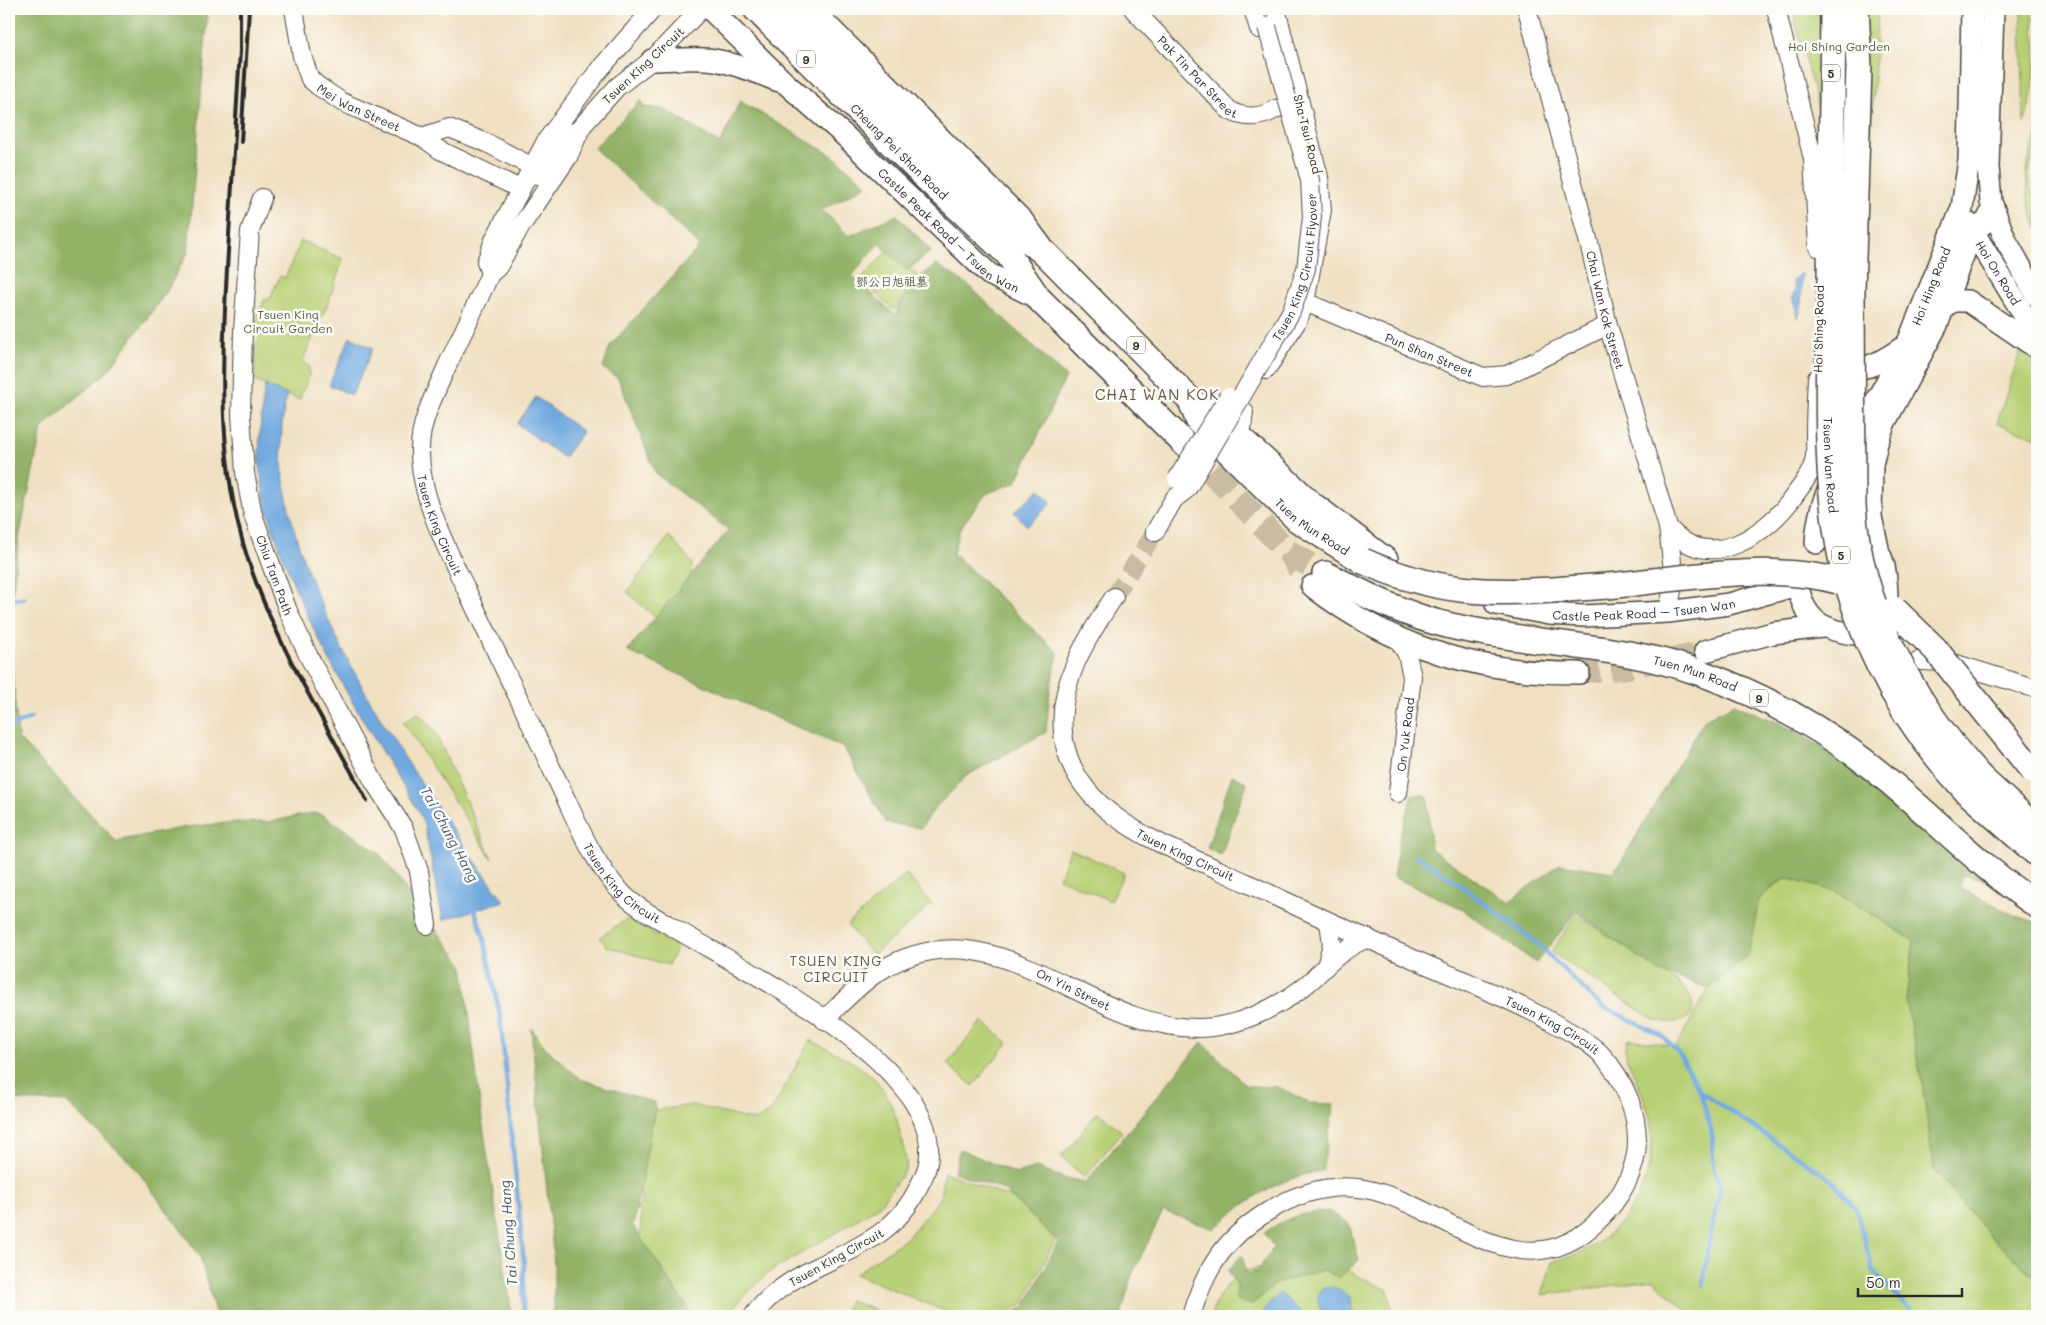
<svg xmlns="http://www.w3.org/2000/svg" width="2046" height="1325" viewBox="0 0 2046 1325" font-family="Mali,'LXGW WenKai TC',sans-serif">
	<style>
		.green { fill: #b8d075; stroke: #727e50 }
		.forest { fill: #92b266; stroke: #5e6e48 }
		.water { fill: #70a8df; stroke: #4e6a85 }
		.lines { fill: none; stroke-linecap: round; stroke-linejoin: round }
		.stream { stroke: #70a8df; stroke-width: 4.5 }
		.minor-tunnel { stroke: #c9bca3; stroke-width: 18; stroke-dasharray: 18 9; stroke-linecap: butt }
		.major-tunnel { stroke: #c9bca3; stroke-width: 21; stroke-dasharray: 21 11; stroke-linecap: butt }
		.highway-tunnel { stroke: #c9bca3; stroke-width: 25; stroke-dasharray: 25 12; stroke-linecap: butt }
		.minor-casing { stroke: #494642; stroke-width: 20 }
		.major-casing { stroke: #494642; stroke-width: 24 }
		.highway-casing { stroke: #494642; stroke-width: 28 }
		.minor { stroke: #fff; stroke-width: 18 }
		.major { stroke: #fff; stroke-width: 21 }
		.highway { stroke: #fff; stroke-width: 25 }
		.rail { stroke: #2b2b2b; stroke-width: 4 }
		.minor-bridge-casing { stroke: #494642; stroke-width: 20; stroke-linecap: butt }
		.highway-bridge-casing { stroke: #494642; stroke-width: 28; stroke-linecap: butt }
		.minor-bridge { stroke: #fff; stroke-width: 18 }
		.highway-bridge { stroke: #fff; stroke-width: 25 }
		.labels { text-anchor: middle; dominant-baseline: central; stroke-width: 5; stroke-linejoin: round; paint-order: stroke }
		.shield { fill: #fdfcf7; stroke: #6a6a68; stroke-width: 1 }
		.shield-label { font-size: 11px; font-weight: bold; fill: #2b2b2b }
		.park-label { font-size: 12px; fill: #555d41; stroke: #fdfcf7 }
		.street-label { font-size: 12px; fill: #2b2b2b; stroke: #fdfcf7 }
		.water-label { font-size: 14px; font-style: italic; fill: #475d73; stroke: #fdfcf7 }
		.neighbourhood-label { font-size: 14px; letter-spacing: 1px; fill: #645548; stroke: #fdfcf7 }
		.quarter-label { font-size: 15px; letter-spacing: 1px; fill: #645548; stroke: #fdfcf7 }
	</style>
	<rect width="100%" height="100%" fill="#fdfcf7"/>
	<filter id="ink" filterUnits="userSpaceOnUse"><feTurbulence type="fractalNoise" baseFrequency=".02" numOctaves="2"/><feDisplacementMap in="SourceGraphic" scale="10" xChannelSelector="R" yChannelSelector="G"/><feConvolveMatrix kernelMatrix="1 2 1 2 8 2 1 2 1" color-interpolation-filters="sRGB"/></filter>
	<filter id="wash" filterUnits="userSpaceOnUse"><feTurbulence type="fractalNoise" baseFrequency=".0096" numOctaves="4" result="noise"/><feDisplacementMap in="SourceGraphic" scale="20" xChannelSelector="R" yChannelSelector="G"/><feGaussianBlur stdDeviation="1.12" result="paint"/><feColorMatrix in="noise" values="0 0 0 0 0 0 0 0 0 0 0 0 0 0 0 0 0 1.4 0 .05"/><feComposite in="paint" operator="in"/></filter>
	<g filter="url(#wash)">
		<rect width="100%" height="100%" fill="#f0e0c1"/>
		<g class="green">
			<polygon points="1792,9 1878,9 1870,155 1838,155 1823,127"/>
			<path d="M2021 9H2031C2039 46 2036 88 2024 124Z"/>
			<path d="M2037 135C2037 159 2018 176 2037 198V228C2024 191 2022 172 2037 135Z"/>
			<polygon points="301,241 343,259 329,301 302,362 309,366 309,376 299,400 255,381 255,347 262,332 252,327 265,299 269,300 280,276 285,278"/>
			<polygon points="889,249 922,280 894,310 861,280"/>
			<polygon points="2022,346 2037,361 2037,438 1997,423"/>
			<polygon points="669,536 692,563 691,578 657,619 627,592"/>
			<polygon points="418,713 435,732 492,859 403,722"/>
			<polygon points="1071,849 1124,873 1111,901 1059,878"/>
			<polygon points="906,874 932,904 873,955 847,925"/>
			<path d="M1785 878 1835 891 1914 941 1906 1000 1922 1083 2031 1274 2037 1273V1316H1686L1685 1309 1654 1280 1542 1295 1552 1262C1562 1259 1572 1256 1581 1252 1630 1231 1660 1171 1650 1119 1646 1102 1639 1087 1633 1072 1631 1067 1626 1060 1626 1054 1625 1050 1627 1044 1628 1039L1676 1046 1709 988 1748 956 1759 899Z"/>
			<path d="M1576 915 1679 983C1708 1011 1688 1029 1654 1020L1551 952Z"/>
			<polygon points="627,919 677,947 668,965 606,946 600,937"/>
			<polygon points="982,1021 1008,1043 973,1086 947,1064"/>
			<path d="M810 1040C829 1050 850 1059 867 1072 894 1093 902 1136 907 1168L878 1207 767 1274 725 1316H675L640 1261 641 1213 637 1209 641 1205V1194L628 1140 650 1111 692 1105 755 1121 771 1112Z"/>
			<polygon points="1098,1112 1122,1132 1085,1177 1061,1157"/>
			<polygon points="944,1172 1066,1219 1023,1304 999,1316 957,1316 855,1274 907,1238 940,1198"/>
			<path d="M1334 1257 1354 1274 1388 1290 1393 1316H1211C1216 1300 1222 1289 1235 1277 1249 1265 1313 1260 1334 1257Z"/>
			<polygon points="849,1300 877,1311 876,1316 843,1316"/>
		</g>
		<g class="forest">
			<polygon points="9,9 208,9 188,252 167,291 108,371 42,428 19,538 9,621"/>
			<polygon points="641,100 643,107 664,109 720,144 740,101 833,156 867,185 822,210 849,236 897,215 931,251 907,271 879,243 852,276 895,315 911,283 937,265 967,284 1066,377 1016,482 986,494 960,528 953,553 1058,653 1050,690 1046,732 968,775 935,808 921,828 886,823 844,748 627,651 729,530 656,474 618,378 603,368 610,346 700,246 594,148"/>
			<polygon points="9,634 18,738 116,841 187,827 235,822 269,822 313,813 323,815 378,852 463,965 482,1120 512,1316 216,1316 200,1256 134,1166 66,1102 9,1100"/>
			<polygon points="1734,704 1781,724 1840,757 1988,881 1961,875 1960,888 2018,917 2037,922 2037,1273 2032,1274 1991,1237 1934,1170 1922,1083 1906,1000 1914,941 1835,891 1784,878 1759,899 1748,956 1709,988 1660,972 1576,912 1536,963 1459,907 1393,877 1400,835 1412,796 1421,794 1428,797 1431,849 1509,902 1560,864 1612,872 1620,864 1705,719"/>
			<polygon points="1232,775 1247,783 1221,855 1207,848"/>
			<polygon points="531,1028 545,1047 580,1079 656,1103 633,1226 693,1316 554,1316 554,1263"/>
			<path d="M1202 1042 1247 1086 1278 1087 1310 1103 1334 1104 1322 1171C1280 1177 1244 1201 1214 1229L1163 1211 1131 1277 1121 1316H1007L1025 1307 1058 1242 1004 1190 954 1172 960 1149 1016 1174 1036 1168 1064 1178 1086 1182Z"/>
			<path d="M1329 1211 1349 1224 1359 1260 1339 1278 1324 1270 1277 1283 1251 1305 1236 1299 1237 1285 1228 1270 1242 1255 1247 1275 1257 1272 1274 1247 1264 1233C1287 1217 1301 1213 1329 1211Z"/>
		</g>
		<g class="water">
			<polygon points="1802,272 1801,310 1798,318 1792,296 1796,291 1793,282"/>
			<polygon points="350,337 373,348 352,395 329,385"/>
			<path d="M265 385 287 395C248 549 417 781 504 901L443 920 424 825 418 810C369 731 320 654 287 567 276 538 264 507 261 476 257 445 261 415 265 385Z"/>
			<polygon points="536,397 583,432 564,458 517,424"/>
			<polygon points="1039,489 1052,503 1027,526 1014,512"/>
			<polygon points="1335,1287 1351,1298 1352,1310 1359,1315 1368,1314 1377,1316 1322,1316 1317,1296 1324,1288"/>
			<polygon points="1280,1293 1301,1312 1296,1316 1258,1316"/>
		</g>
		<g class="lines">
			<g class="stream">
				<polyline points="9,599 24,598"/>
				<polyline points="9,727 31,718"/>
				<polyline points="1416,855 1456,882 1532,939 1600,1005 1661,1035 1678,1052 1700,1091 1712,1133 1713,1168 1721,1188 1710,1237 1703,1286"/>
				<polyline points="473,905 484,938 500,1015 524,1264 523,1316"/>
				<polyline points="1700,1091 1832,1180 1856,1208 1872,1269 1915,1316"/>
			</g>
		</g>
	</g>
	<g filter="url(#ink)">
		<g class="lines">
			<polyline class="minor-tunnel" points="1114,597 1155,532"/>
			<g class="major-tunnel">
				<polyline points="1288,552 1302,577 1312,586"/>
				<polyline points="1579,673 1625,669 1705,651"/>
			</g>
			<polyline class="highway-tunnel" points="1211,471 1288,552 1325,574"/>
			<defs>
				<g id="minor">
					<path id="s1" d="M294 9 302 56 310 79 318 86 342 102 422 137 440 150 520 189"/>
					<path id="s2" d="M701 9 652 60 617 87 582 126 568 157 519 229 498 267 490 274C476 305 462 335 447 366 436 392 420 420 420 449 419 495 447 549 466 589 485 628 503 667 522 705 536 736 551 767 565 797 581 831 597 869 624 895 637 908 654 916 669 925 739 968 934 1060 929 1154 929 1164 924 1177 919 1186 885 1261 798 1254 753 1316"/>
					<path id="s3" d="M1133 9 1229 110C1244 119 1261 118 1276 109"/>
					<polyline points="1253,9 1259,29"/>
					<path id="s4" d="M1527 9 1590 247 1608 325 1668 527 1674 580 1668 612"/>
					<polyline points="1776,9 1813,159 1818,247"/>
					<polyline points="422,137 449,128 487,143 542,172"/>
					<polyline points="537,175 558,147 578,130"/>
					<path id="s5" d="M262 198 250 231 243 331 241 415 245 473 253 515 288 611 307 653 374 782 404 829 419 871 427 925"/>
					<polyline points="490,274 486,262 494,240 546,141 599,70 653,9"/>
					<path id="s6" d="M1305 302 1483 377 1507 375 1608 325"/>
					<polyline points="1266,370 1298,320 1305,302 1322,210 1319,177 1276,9"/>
					<polyline points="1241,437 1244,411"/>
					<path d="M1668 527C1710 577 1769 533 1797 492 1804 483 1811 473 1814 462 1816 454 1815 444 1815 435 1815 416 1816 397 1817 378"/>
					<polyline points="1155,532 1174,499 1187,489"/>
					<path id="s7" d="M1114 597C1086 639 1055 687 1064 740 1077 815 1160 843 1221 871 1283 900 1346 930 1409 957 1456 978 1505 996 1550 1021 1567 1030 1586 1040 1600 1053 1625 1080 1641 1117 1636 1154 1632 1178 1618 1201 1601 1218 1522 1300 1446 1204 1365 1189 1329 1183 1297 1193 1267 1212 1225 1238 1205 1269 1191 1316"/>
					<polyline points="1919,661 1950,662 2037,689"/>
					<path id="s8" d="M1398 793 1412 677 1407 654 1398 639"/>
					<polyline points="1327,963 1332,944 1329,922"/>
					<path id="s9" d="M824 1020C841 1004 858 985 878 972 995 898 1083 1028 1198 1028 1238 1028 1285 1005 1314 978 1331 961 1345 947 1368 938"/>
				</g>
				<g id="major">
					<path id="s10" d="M710 9 784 82 844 135 989 274 1038 298"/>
					<polyline points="811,9 1022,220 1042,247"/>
					<polyline points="1993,9 1988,167 1991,202 2005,239 2037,296"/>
					<path d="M652 60C673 60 694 57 715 60 737 64 758 73 779 81"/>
					<path id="s11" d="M1968 223 2037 336"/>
					<polyline points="1944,307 1953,301 1968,301 2037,348"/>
					<path d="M1837 364C1864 376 1883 360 1905 346"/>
					<polyline points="1191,401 1211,407"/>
					<polyline points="1233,429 1313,503 1387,559"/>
					<path id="s12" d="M1851 446 1907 345 1962 208 1969 160 1972 9"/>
					<path d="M1869 539C1885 555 1886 573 1887 595"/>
					<path d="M1816 543C1817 523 1822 502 1831 484"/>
					<polyline points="1878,548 1871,517 1872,465 1877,443 1885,422 1937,325 1972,232 1987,221 1993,208"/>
					<path d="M1312 586C1389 647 1481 674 1579 673"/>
					<path d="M1798 587C1805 620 1820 629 1853 634L1869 624 1874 618"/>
					<path id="s13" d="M1496 604 1549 614 1583 616 1668 612 1729 604 1790 587"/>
					<polyline points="1705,651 1773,633 1822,627"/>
				</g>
				<g id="highway">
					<path id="s14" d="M756 9 925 177 1008 254 1038 298 1190 449"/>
					<polyline points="788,9 1013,231 1045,253 1191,401 1199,422 1203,426"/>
					<polyline points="1830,283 1833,9"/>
					<polyline points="1852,290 1859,67 1856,9"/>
					<path id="s15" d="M1222 445 1298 520 1363 561"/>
					<path id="s16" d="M1325 574C1366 595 1406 616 1451 626 1534 645 1620 644 1701 673 1756 693 1810 721 1857 756 1920 802 1972 862 2037 905"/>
					<polyline points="1566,589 1607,586"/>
					<polyline points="1981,778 2037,829"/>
					<polyline points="1967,792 2037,854"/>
				</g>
			</defs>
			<use href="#minor" class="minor-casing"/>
			<use href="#major" class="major-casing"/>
			<use href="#highway" class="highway-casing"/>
			<use href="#minor" class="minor"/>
			<use href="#major" class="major"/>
			<use href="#highway" class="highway"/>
			<g class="rail">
				<path d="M240 9V51C236 112 233 174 229 235 223 334 215 447 243 543 269 635 323 717 367 801"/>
				<polyline points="241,142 249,9"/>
			</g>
			<defs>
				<g id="minor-bridge">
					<polyline points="1177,479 1228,397"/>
					<path id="s17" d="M1187 489 1291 312 1306 269 1312 217 1310 180 1267 27"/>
				</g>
				<g id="highway-bridge">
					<path id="s18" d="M1830 283C1829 371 1823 477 1842 562 1862 650 1907 727 1967 792"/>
					<path d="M1852 290 1853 505C1859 607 1914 705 1981 778"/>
					<path d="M1363 561C1435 593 1489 595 1566 589"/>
					<path d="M1607 586C1677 579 1771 562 1838 581"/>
					<polyline points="1894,609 1935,649 2033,771"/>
				</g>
			</defs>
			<use href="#minor-bridge" class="minor-bridge-casing"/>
			<use href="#highway-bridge" class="highway-bridge-casing"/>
			<use href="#minor-bridge" class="minor-bridge"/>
			<use href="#highway-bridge" class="highway-bridge"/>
		</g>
	</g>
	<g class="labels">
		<g class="shield">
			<rect x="797" y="50.5" width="18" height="17" rx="4"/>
			<rect x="1822" y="64.5" width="18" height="17" rx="4"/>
			<rect x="1127" y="336.5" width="18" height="17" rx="4"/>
			<rect x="1832" y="546.5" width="18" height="17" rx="4"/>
			<rect x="1750" y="689.5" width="18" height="17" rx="4"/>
		</g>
		<g class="shield-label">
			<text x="806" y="59">9</text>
			<text x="1831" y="73">5</text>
			<text x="1136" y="345">9</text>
			<text x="1841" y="555">5</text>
			<text x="1759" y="698">9</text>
		</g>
		<g class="park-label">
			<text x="1839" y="46">Hoi Shing Garden</text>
			<text x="892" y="281">鄧公日旭祖墓</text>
			<text x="288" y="314">Tsuen King<tspan x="288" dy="14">Circuit Garden</tspan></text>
		</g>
		<g class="street-label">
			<text transform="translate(643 65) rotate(-43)">Tsuen King Circuit</text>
			<text stroke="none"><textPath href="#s3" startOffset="94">Pak Tin Par Street</textPath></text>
			<text stroke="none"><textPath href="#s1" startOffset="129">Mei Wan Street</textPath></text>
			<text transform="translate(1308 134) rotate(76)">Sha Tsui Road</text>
			<text stroke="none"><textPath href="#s14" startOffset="202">Cheung Pei Shan Road</textPath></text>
			<text stroke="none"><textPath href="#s10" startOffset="326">Castle Peak Road – Tsuen Wan</textPath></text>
			<text stroke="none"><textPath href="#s17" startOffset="250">Tsuen King Circuit Flyover</textPath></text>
			<text stroke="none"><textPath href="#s11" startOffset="58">Hoi On Road</textPath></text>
			<text stroke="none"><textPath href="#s12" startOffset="179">Hoi Hing Road</textPath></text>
			<text stroke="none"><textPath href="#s4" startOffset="311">Chai Wan Kok Street</textPath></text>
			<text transform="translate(1818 329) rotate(-89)">Hoi Shing Road</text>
			<text stroke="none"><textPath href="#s6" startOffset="135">Pun Shan Street</textPath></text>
			<text stroke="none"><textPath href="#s18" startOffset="182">Tsuen Wan Road</textPath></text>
			<text stroke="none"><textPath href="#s2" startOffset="611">Tsuen King Circuit</textPath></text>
			<text stroke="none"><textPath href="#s15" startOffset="122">Tuen Mun Road</textPath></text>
			<text stroke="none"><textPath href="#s5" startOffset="384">Chiu Tam Path</textPath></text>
			<text stroke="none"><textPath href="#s13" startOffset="149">Castle Peak Road – Tsuen Wan</textPath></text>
			<text stroke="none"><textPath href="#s16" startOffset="386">Tuen Mun Road</textPath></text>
			<text stroke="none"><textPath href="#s8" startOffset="59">On Yuk Road</textPath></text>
			<text stroke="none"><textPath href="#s7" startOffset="330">Tsuen King Circuit</textPath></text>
			<text stroke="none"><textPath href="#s2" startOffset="1016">Tsuen King Circuit</textPath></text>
			<text stroke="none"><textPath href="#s9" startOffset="280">On Yin Street</textPath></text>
			<text stroke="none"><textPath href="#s7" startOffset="735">Tsuen King Circuit</textPath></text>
			<text transform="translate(836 1257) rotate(-29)">Tsuen King Circuit</text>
		</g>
		<g class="water-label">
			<text transform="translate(450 834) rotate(62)">Tai Chung Hang</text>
			<text transform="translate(508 1233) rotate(-94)">Tai Chung Hang</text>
		</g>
		<g class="neighbourhood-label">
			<text x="836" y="960">TSUEN KING<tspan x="836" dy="16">CIRCUIT</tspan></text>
		</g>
		<g class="quarter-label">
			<text x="1157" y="394">CHAI WAN KOK</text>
		</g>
	</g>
	<rect width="2046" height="1325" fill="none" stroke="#fdfcf7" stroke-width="30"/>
	<path d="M1858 1288v8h104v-8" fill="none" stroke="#2b2b2b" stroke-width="2.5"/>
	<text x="1866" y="1288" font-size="15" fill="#2b2b2b" stroke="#fdfcf7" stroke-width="4" paint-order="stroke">50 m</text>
</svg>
